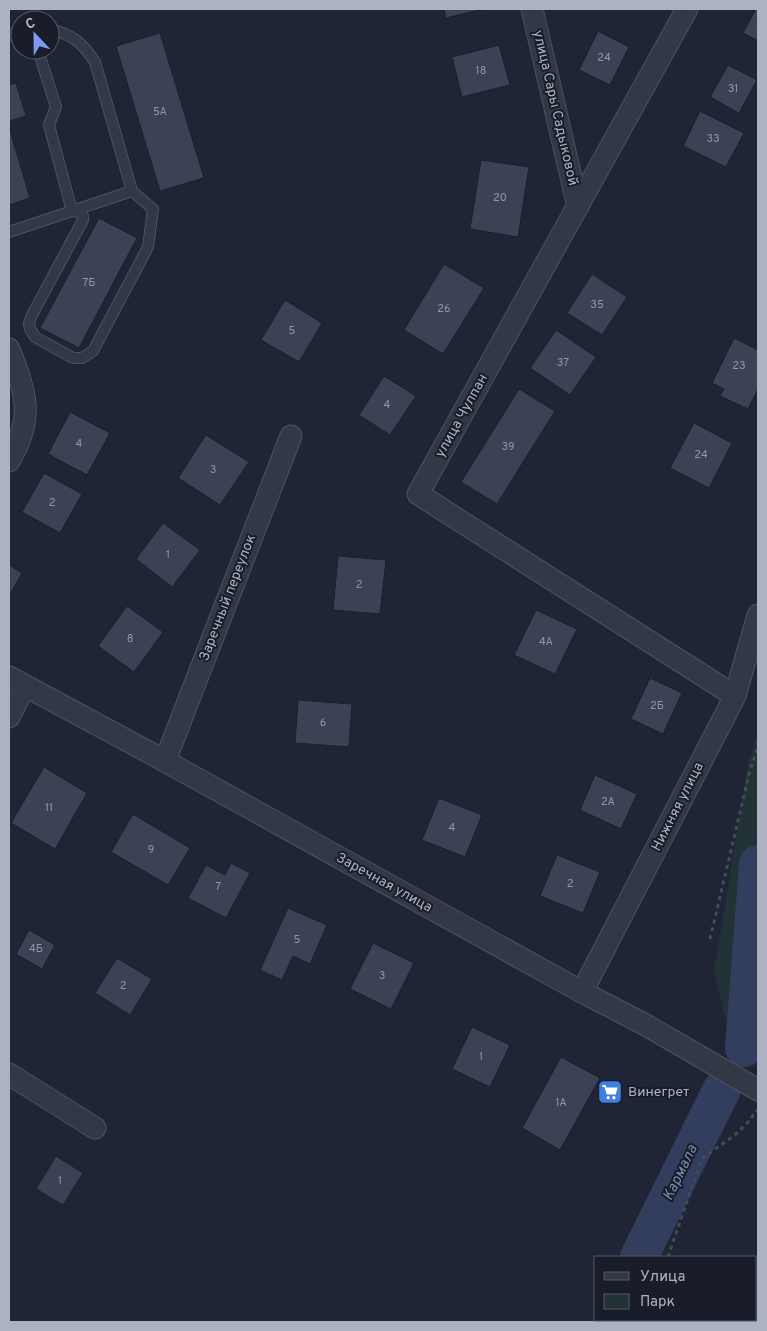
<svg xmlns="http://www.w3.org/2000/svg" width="767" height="1331" viewBox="0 0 767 1331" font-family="Overpass,sans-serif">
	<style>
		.green { fill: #223237 }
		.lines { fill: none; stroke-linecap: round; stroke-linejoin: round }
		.river { stroke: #333d5d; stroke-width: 38 }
		.building { fill: #3c4256; stroke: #1a1f2c }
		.service-casing { stroke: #4d5261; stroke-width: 12 }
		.minor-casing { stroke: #4d5261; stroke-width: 23 }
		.path { stroke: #3f4e54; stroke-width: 3; stroke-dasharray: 4 4; stroke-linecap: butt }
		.service { stroke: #333846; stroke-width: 10 }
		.minor { stroke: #333846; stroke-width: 21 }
		.labels { text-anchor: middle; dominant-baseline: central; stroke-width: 4; stroke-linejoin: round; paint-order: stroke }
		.number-label { font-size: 11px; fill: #9196a8 }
		.street-label { font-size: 14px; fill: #adb2c3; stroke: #191d2a }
		.poi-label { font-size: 14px; fill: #adb2c3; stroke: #191d2a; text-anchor: start }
		.water-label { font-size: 15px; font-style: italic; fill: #7d8ab0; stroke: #191d2a }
	</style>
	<rect width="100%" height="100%" fill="#202535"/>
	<polygon class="green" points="758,732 758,1047 729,1032 714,973 748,764"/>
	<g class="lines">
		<g class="river">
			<polyline points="744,1048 758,864"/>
			<polyline points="639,1257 722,1089"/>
			<polyline points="639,1320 640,1322"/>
		</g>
	</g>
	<g class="building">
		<polygon points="444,9 484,9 446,18"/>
		<polygon points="756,9 758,9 758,41 743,33"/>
		<polygon points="598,31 629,47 610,85 579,70"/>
		<polygon points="160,33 204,178 160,191 116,46"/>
		<polygon points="499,45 510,85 462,97 452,57"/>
		<polygon points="728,65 757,80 739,113 710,97"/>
		<polygon points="16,83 26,116 9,121 9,85"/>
		<polygon points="700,111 744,133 726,167 683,146"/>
		<polygon points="9,127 30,198 9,205"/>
		<polygon points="481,160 529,167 518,237 470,229"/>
		<polygon points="99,218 137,238 79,348 40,328"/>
		<polygon points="444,264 484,288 443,354 404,330"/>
		<polygon points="592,274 627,297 602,335 567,313"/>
		<polygon points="285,300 322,323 299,362 261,340"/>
		<polygon points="556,330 596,357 570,395 530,368"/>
		<polygon points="734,338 758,350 758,389 748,409 720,396 724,389 712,383"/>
		<polygon points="384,376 416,396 390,435 359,415"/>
		<polygon points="519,389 555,411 497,504 461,482"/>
		<polygon points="70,412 110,433 87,475 48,454"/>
		<polygon points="694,423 732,443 709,488 670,468"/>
		<polygon points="206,435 249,462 220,505 178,478"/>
		<polygon points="44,473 82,494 60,533 22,512"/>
		<polygon points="163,523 200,550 172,587 136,559"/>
		<polygon points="338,556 386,560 380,614 333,610"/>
		<polygon points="9,565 22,573 9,596"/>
		<polygon points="127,606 163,632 134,672 98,646"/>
		<polygon points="536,610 577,629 555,674 514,655"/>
		<polygon points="650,678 682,693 663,734 631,719"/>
		<polygon points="298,700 352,704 349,747 295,743"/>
		<polygon points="44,767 87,793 55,849 11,823"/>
		<polygon points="595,775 637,794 621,829 580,810"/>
		<polygon points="439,798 482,815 465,857 422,840"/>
		<polygon points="133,814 190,848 168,885 111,852"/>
		<polygon points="557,855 600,872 583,913 540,896"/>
		<polygon points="231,863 250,873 226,918 188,898 206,865 225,875"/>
		<polygon points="288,908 327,925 310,964 293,956 282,980 260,970"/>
		<polygon points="29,930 55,945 42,969 16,954"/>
		<polygon points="373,943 414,963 391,1009 350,989"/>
		<polygon points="117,958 152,979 130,1015 95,993"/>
		<polygon points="472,1027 510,1045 490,1087 452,1069"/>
		<polygon points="561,1057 600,1078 560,1150 522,1128"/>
		<polygon points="56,1156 83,1173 63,1205 36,1189"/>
	</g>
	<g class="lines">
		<defs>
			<g id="service">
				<path d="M50 30C72 33 83 44 95 62L132 191"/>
				<polyline points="9,35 20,31"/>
				<polyline points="38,50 56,107 49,125 72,211"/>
				<polyline points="9,232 132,191 153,209 148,247 93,351 82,358 73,358 35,337 30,329 29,323 32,315 83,220 83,216 79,212 72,211"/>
			</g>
			<g id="minor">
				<polyline points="532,9 578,207"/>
				<polyline points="687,9 418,494 735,696"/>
				<path d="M9 349C26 393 35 418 9 461"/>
				<polyline points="9,677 165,761 582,992 644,1024 758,1090"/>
				<polyline points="9,717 25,686"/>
				<polyline points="165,761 291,436"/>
				<polyline points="582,992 735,696 758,615"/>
				<polyline points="9,1074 95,1128"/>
			</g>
		</defs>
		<use href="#service" class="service-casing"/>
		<use href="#minor" class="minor-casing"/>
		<g class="path">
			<polyline points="710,939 750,770 758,747"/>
			<polyline points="668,1257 696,1175 704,1157 735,1135 749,1121 757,1110"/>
			<polyline points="706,1320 710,1322"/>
			<polyline points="757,1322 758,1322"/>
		</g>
		<use href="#service" class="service"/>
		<use href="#minor" class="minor"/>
	</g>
	<defs>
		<symbol id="supermarket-square" viewBox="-11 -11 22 22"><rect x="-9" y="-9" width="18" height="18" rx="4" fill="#3f7fe0" stroke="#191d2a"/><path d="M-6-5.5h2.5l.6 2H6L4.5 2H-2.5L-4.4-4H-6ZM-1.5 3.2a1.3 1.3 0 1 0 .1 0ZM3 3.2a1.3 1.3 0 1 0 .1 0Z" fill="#fff"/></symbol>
	</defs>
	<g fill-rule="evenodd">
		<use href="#supermarket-square" x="596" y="1078" width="28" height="28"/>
	</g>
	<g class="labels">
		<g class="number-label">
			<text x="604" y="58">24</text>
			<text x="481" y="71">18</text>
			<text x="733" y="89">31</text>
			<text x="160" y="112">5А</text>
			<text x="713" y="139">33</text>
			<text x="500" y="198">20</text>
			<text x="89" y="283">7Б</text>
			<text x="597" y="305">35</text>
			<text x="444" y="309">26</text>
			<text x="292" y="331">5</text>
			<text x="563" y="363">37</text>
			<text x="739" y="366">23</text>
			<text x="387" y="405">4</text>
			<text x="79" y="444">4</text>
			<text x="508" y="447">39</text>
			<text x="701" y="455">24</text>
			<text x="213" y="470">3</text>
			<text x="52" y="503">2</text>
			<text x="168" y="555">1</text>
			<text x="359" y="585">2</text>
			<text x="130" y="639">8</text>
			<text x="546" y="642">4А</text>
			<text x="657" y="706">2Б</text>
			<text x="323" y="723">6</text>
			<text x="608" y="802">2А</text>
			<text x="49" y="808">11</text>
			<text x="452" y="828">4</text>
			<text x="151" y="850">9</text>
			<text x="570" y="884">2</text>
			<text x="218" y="887">7</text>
			<text x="297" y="940">5</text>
			<text x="36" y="949">4Б</text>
			<text x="382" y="976">3</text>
			<text x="123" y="986">2</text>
			<text x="481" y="1057">1</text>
			<text x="561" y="1103">1А</text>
			<text x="60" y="1181">1</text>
		</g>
		<g class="street-label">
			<text transform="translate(555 108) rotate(77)">улица Сары Садыковой</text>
			<text transform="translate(462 416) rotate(-61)">улица Чулпан</text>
			<text transform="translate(228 598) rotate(-69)">Заречный переулок</text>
			<text transform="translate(678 807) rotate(-63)">Нижняя улица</text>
			<text transform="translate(384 883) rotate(29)">Заречная улица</text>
		</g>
		<g class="poi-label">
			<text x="628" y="1092">Винегрет</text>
		</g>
		<g class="water-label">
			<text transform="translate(681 1173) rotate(-64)">Кармала</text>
		</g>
	</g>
	<rect width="767" height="1331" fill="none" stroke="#adb2c3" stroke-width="20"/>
	<rect x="594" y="1256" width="162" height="65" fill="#191d2a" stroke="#545967"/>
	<rect x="604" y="1272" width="25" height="8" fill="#333846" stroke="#545967"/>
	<text x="640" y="1281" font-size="15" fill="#adb2c3">Улица</text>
	<rect x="604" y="1294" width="25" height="15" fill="#223237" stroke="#545967"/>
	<text x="640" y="1306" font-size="15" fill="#adb2c3">Парк</text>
	<g transform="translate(35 35) rotate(338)"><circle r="24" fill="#191d2a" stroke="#545967"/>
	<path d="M0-4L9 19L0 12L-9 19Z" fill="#8099f5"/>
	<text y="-8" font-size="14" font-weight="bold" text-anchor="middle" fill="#adb2c3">С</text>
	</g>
</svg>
